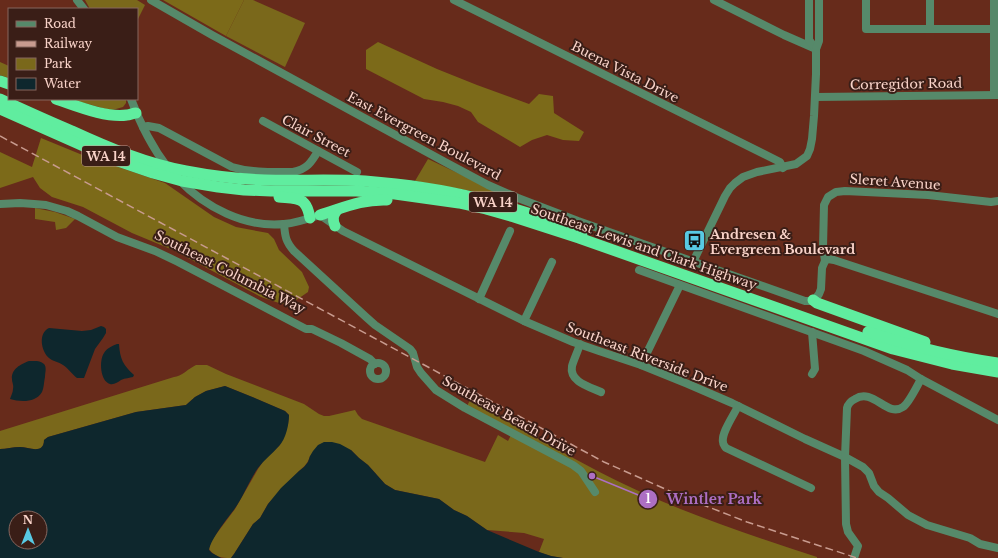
<svg xmlns="http://www.w3.org/2000/svg" width="998" height="558" viewBox="0 0 998 558" font-family="'Libre Baskerville',serif">
	<style>
		.green { fill: #7a681b }
		.forest { fill: #7c6a19 }
		.water { fill: #0e272d; fill-rule: evenodd }
		.lines { fill: none; stroke-linecap: round; stroke-linejoin: round }
		.minor { stroke: #56896a; stroke-width: 8 }
		.highway { stroke: #60ed9f; stroke-width: 11 }
		.rail { stroke: #c89b8f; stroke-width: 1.5; stroke-dasharray: 8 4; stroke-linecap: butt }
		.labels { text-anchor: middle; dominant-baseline: central; stroke-width: 4; stroke-linejoin: round; paint-order: stroke }
		.shield { fill: #3a1e17; stroke: #c09d94; stroke-width: 1 }
		.shield-label { font-size: 12px; font-weight: bold; fill: #f9d3c9 }
		.street-label { font-size: 13px; fill: #f9d3c9; stroke: #3a1e17 }
		.poi-label { font-size: 13px; font-weight: bold; fill: #f9d3c9; stroke: #3a1e17; text-anchor: start }
		.leader { fill: none; stroke: #ad6fc3; stroke-width: 1.5 }
		.callout-dot { fill: #ad6fc3; stroke: #3a1e17; stroke-width: 1.5 }
		.mark-label { font-size: 12px; text-anchor: middle; font-weight: bold; fill: #fff }
		.callout-label { font-size: 14px; text-anchor: middle; font-weight: bold; fill: #ad6fc3; stroke: #3a1e17; stroke-width: 4; stroke-linejoin: round; paint-order: stroke }
	</style>
	<rect width="100%" height="100%" fill="#672b1b"/>
	<g class="green">
		<polygon points="85,0 137,0 145,5 137,21 137,9 90,9"/>
		<polygon points="244,0 253,0 305,23 285,67 226,36"/>
		<polygon points="0,62 9,66 9,78 0,75"/>
		<polygon points="70,99 126,99 126,103 123,107 116,109 110,110"/>
		<polygon points="428,159 515,200 512,202 477,192 415,181"/>
		<polygon points="35,208 55,212 75,219 66,228 56,230 55,222 35,219"/>
		<path d="M196 365H207L226 374 304 404 319 414 324 416H329L355 410 358 415 362 419 485 462 498 435 508 441 511 435 465 410 470 400C530 434 591 470 654 498 707 521 762 539 817 557V558H563L551 556 539 552 544 539 524 533 487 530 467 516 454 510 439 499 395 490 385 484 368 465 359 458 351 450 310 456C308 463 305 466 299 471L268 504 260 518 253 524 234 554 231 558C221 558 215 557 209 549L211 541 235 509 258 469 264 460 280 445 288 424 289 415 285 411 257 399 225 386 206 391 195 397 186 405 136 412 48 437 44 440C44 455 29 447 20 447 13 447 6 449 0 449V431L174 377C181 377 189 368 196 365Z"/>
	</g>
	<g class="forest">
		<polygon points="163,0 244,0 226,36"/>
		<polygon points="378,42 437,69 477,85 529,104 539,94 553,96 554,113 584,132 579,141 563,140 547,135 532,140 520,147 478,122 471,112 458,106 443,102 424,99 366,69 366,50"/>
		<polygon points="41,138 80,154 165,183 214,217 236,227 268,233 274,239 279,250 302,272 309,287 308,292 289,305 279,303 261,297 173,250 132,233 83,207 52,197 40,188 33,177 0,188 0,152 32,167"/>
	</g>
	<g class="water">
		<path d="M101 326 104 327 106 329V333L103 338 95 349 84 378H77C72 374 68 368 63 365 59 362 52 361 49 358 41 351 38 333 49 328L82 331 91 330Z"/>
		<path d="M117 344H119C120 359 123 365 134 375L133 377C130 378 125 378 121 380 118 382 114 385 110 384 100 381 99 360 104 353 107 348 112 346 117 344Z"/>
		<path d="M29 361C34 361 40 360 44 364 47 367 45 373 45 377 44 381 44 388 42 392 36 403 20 402 10 399 11 396 13 392 13 389 14 385 12 383 12 379 11 369 21 364 29 361Z"/>
		<path d="M225 386 257 399 285 411 289 415C289 424 286 439 279 446 272 454 264 460 258 468 248 482 243 498 233 511 226 520 211 539 209 550L212 553 221 558H0V449C6 449 13 447 20 447 28 447 44 455 44 440L48 437 136 412 186 405 195 397 206 391ZM16 518H40V542H16Z"/>
		<polygon points="324,442 332,442 340,444 351,450 359,458 368,465 385,484 395,490 439,499 454,510 467,516 487,530 539,552 551,556 563,558 231,558 234,554 253,524 260,518 268,504 281,488 299,471 304,467 308,462 310,456 313,451 318,445"/>
	</g>
	<g class="lines">
		<g class="minor">
			<polyline points="77,0 84,9"/>
			<polyline points="151,0 212,35 445,162 488,185 518,198 578,221 805,301 811,301 816,298 819,294 821,289 822,268 825,261 823,247 824,205 828,197 836,192 845,191 928,195 991,202 998,201"/>
			<polyline points="454,0 780,162 783,168"/>
			<polyline points="714,0 784,35 816,49"/>
			<polyline points="809,0 809,40 815,48"/>
			<polyline points="866,0 866,29 998,29"/>
			<polyline points="930,0 930,28"/>
			<polyline points="994,0 994,95"/>
			<polyline points="815,97 998,95"/>
			<path d="M131 99C141 126 151 146 168 168"/>
			<polyline points="263,121 357,172"/>
			<path d="M143 127 148 126 159 128 232 167C252 173 273 172 293 172 307 169 311 163 318 151"/>
			<path d="M179 180C205 207 245 228 284 224 296 223 308 219 320 215L343 231 524 321 573 342 599 351 641 365 688 384 732 403 805 439 845 457 863 467 869 473 874 486 879 492 888 498 908 515 927 525 970 538 980 544 998 548"/>
			<polyline points="0,204 20,203 34,204 46,205 67,211 78,216 117,237 155,251 178,262 283,317 306,329 312,329 341,343 370,359 375,364"/>
			<path d="M284 224C285 237 286 242 294 251L366 317 375 325 410 349 413 353 417 367 421 373 436 390 465 408 573 465 581 471 595 492"/>
			<polyline points="825,261 828,259 834,260 998,314"/>
			<polyline points="693,262 725,196 730,188 735,183 743,177 757,172 796,164 807,156 810,149 812,139 814,116 816,74 816,49 819,41 819,0"/>
			<polyline points="639,270 864,351 907,370 921,379 998,420"/>
			<polyline points="479,299 510,231"/>
			<polyline points="524,321 552,262"/>
			<path d="M580 344C578 351 574 359 572 366 569 382 590 387 601 392"/>
			<circle cx="378" cy="371" r="8"/>
			<polyline points="641,365 680,285"/>
			<polyline points="812,374 815,369 812,332"/>
			<path d="M738 406C734 415 721 433 723 442 723 445 724 445 726 448L811 488"/>
			<path d="M854 558 858 546 848 532 846 524 845 457 847 408C848 404 851 401 855 399 873 387 887 418 903 407 909 403 917 386 921 379"/>
		</g>
		<g class="highway">
			<polyline points="0,81 9,84"/>
			<path d="M0 99C24 110 48 121 72 131 109 148 147 164 186 171 212 176 238 179 265 180 298 181 331 179 365 181 402 184 440 189 476 198 512 207 547 219 583 231"/>
			<path d="M56 99C77 106 105 118 127 115 130 115 133 113 136 113"/>
			<polyline points="0,109 115,160 153,173 182,181 218,187 244,190 271,191 357,191 395,194 459,203 486,209 514,217 579,238 893,349 952,364 998,372"/>
			<path d="M279 197C287 198 299 197 304 203 308 207 309 213 310 218"/>
			<path d="M320 215C343 208 362 199 387 200"/>
			<path d="M335 226C332 219 333 215 337 210"/>
			<polyline points="813,300 817,303 925,342"/>
			<path d="M868 332C911 346 954 357 998 363"/>
		</g>
		<polyline class="rail" points="0,136 604,462 688,499 747,522 857,558"/>
	</g>
	<defs>
		<symbol id="bus-square" viewBox="-11 -11 22 22"><rect x="-9" y="-9" width="18" height="18" rx="4" fill="#58c9e3" stroke="#3a1e17"/><path d="M-5-6H5V4H4V6H2V4H-2V6H-4V4H-5ZM-3.5-4V0h7V-4ZM-3.5 1.2v1.5H-2V1.2ZM2 1.2v1.5H3.5V1.2Z" fill="#111"/></symbol>
	</defs>
	<g fill-rule="evenodd">
		<use href="#bus-square" x="682" y="228" width="25" height="25"/>
	</g>
	<g class="labels">
		<g class="shield">
			<rect x="82" y="146" width="48" height="20" rx="3"/>
			<rect x="469" y="192" width="48" height="20" rx="3"/>
		</g>
		<g class="shield-label">
			<text x="106" y="156">WA 14</text>
			<text x="493" y="202">WA 14</text>
		</g>
		<g class="street-label">
			<text transform="translate(625 72) rotate(27)">Buena Vista Drive</text>
			<text transform="translate(906 84) rotate(-1)">Corregidor Road</text>
			<text transform="translate(316 136) rotate(28)">Clair Street</text>
			<text transform="translate(424 136) rotate(28)">East Evergreen Boulevard</text>
			<text transform="translate(895 182) rotate(4)">Sleret Avenue</text>
			<text transform="translate(644 247) rotate(19)">Southeast Lewis and Clark Highway</text>
			<text transform="translate(230 272) rotate(27)">Southeast Columbia Way</text>
			<text transform="translate(647 357) rotate(21)">Southeast Riverside Drive</text>
			<text transform="translate(509 416) rotate(29)">Southeast Beach Drive</text>
		</g>
		<g class="poi-label">
			<text x="710" y="234">Andresen &amp;<tspan x="710" dy="15">Evergreen Boulevard</tspan></text>
		</g>
	</g>
	<path class="leader" d="M592 476L648 499"/>
	<g class="callout-dot">
		<circle cx="592" cy="476" r="4"/>
		<circle cx="648" cy="499" r="10"/>
	</g>
	<g class="mark-label">
		<text x="648" y="503">1</text>
	</g>
	<g class="callout-label">
		<text x="714" y="504">Wintler Park</text>
	</g>
	<rect x="8" y="8" width="130" height="92" fill="#3a1e17" stroke="#86665e"/>
	<rect x="16" y="21" width="20" height="6" fill="#56896a" stroke="#86665e"/>
	<text x="44" y="28" font-size="12" fill="#f9d3c9">Road</text>
	<rect x="16" y="41" width="20" height="6" fill="#c89b8f" stroke="#86665e"/>
	<text x="44" y="48" font-size="12" fill="#f9d3c9">Railway</text>
	<rect x="16" y="58" width="20" height="12" fill="#7a681b" stroke="#86665e"/>
	<text x="44" y="68" font-size="12" fill="#f9d3c9">Park</text>
	<rect x="16" y="78" width="20" height="12" fill="#0e272d" stroke="#86665e"/>
	<text x="44" y="88" font-size="12" fill="#f9d3c9">Water</text>
	<g transform="translate(28 530)"><circle r="19" fill="#3a1e17" stroke="#86665e"/>
	<path d="M0-3L7 15L0 10L-7 15Z" fill="#58c9e3"/>
	<text y="-6" font-size="11" font-weight="bold" text-anchor="middle" fill="#f9d3c9">N</text>
	</g>
</svg>
